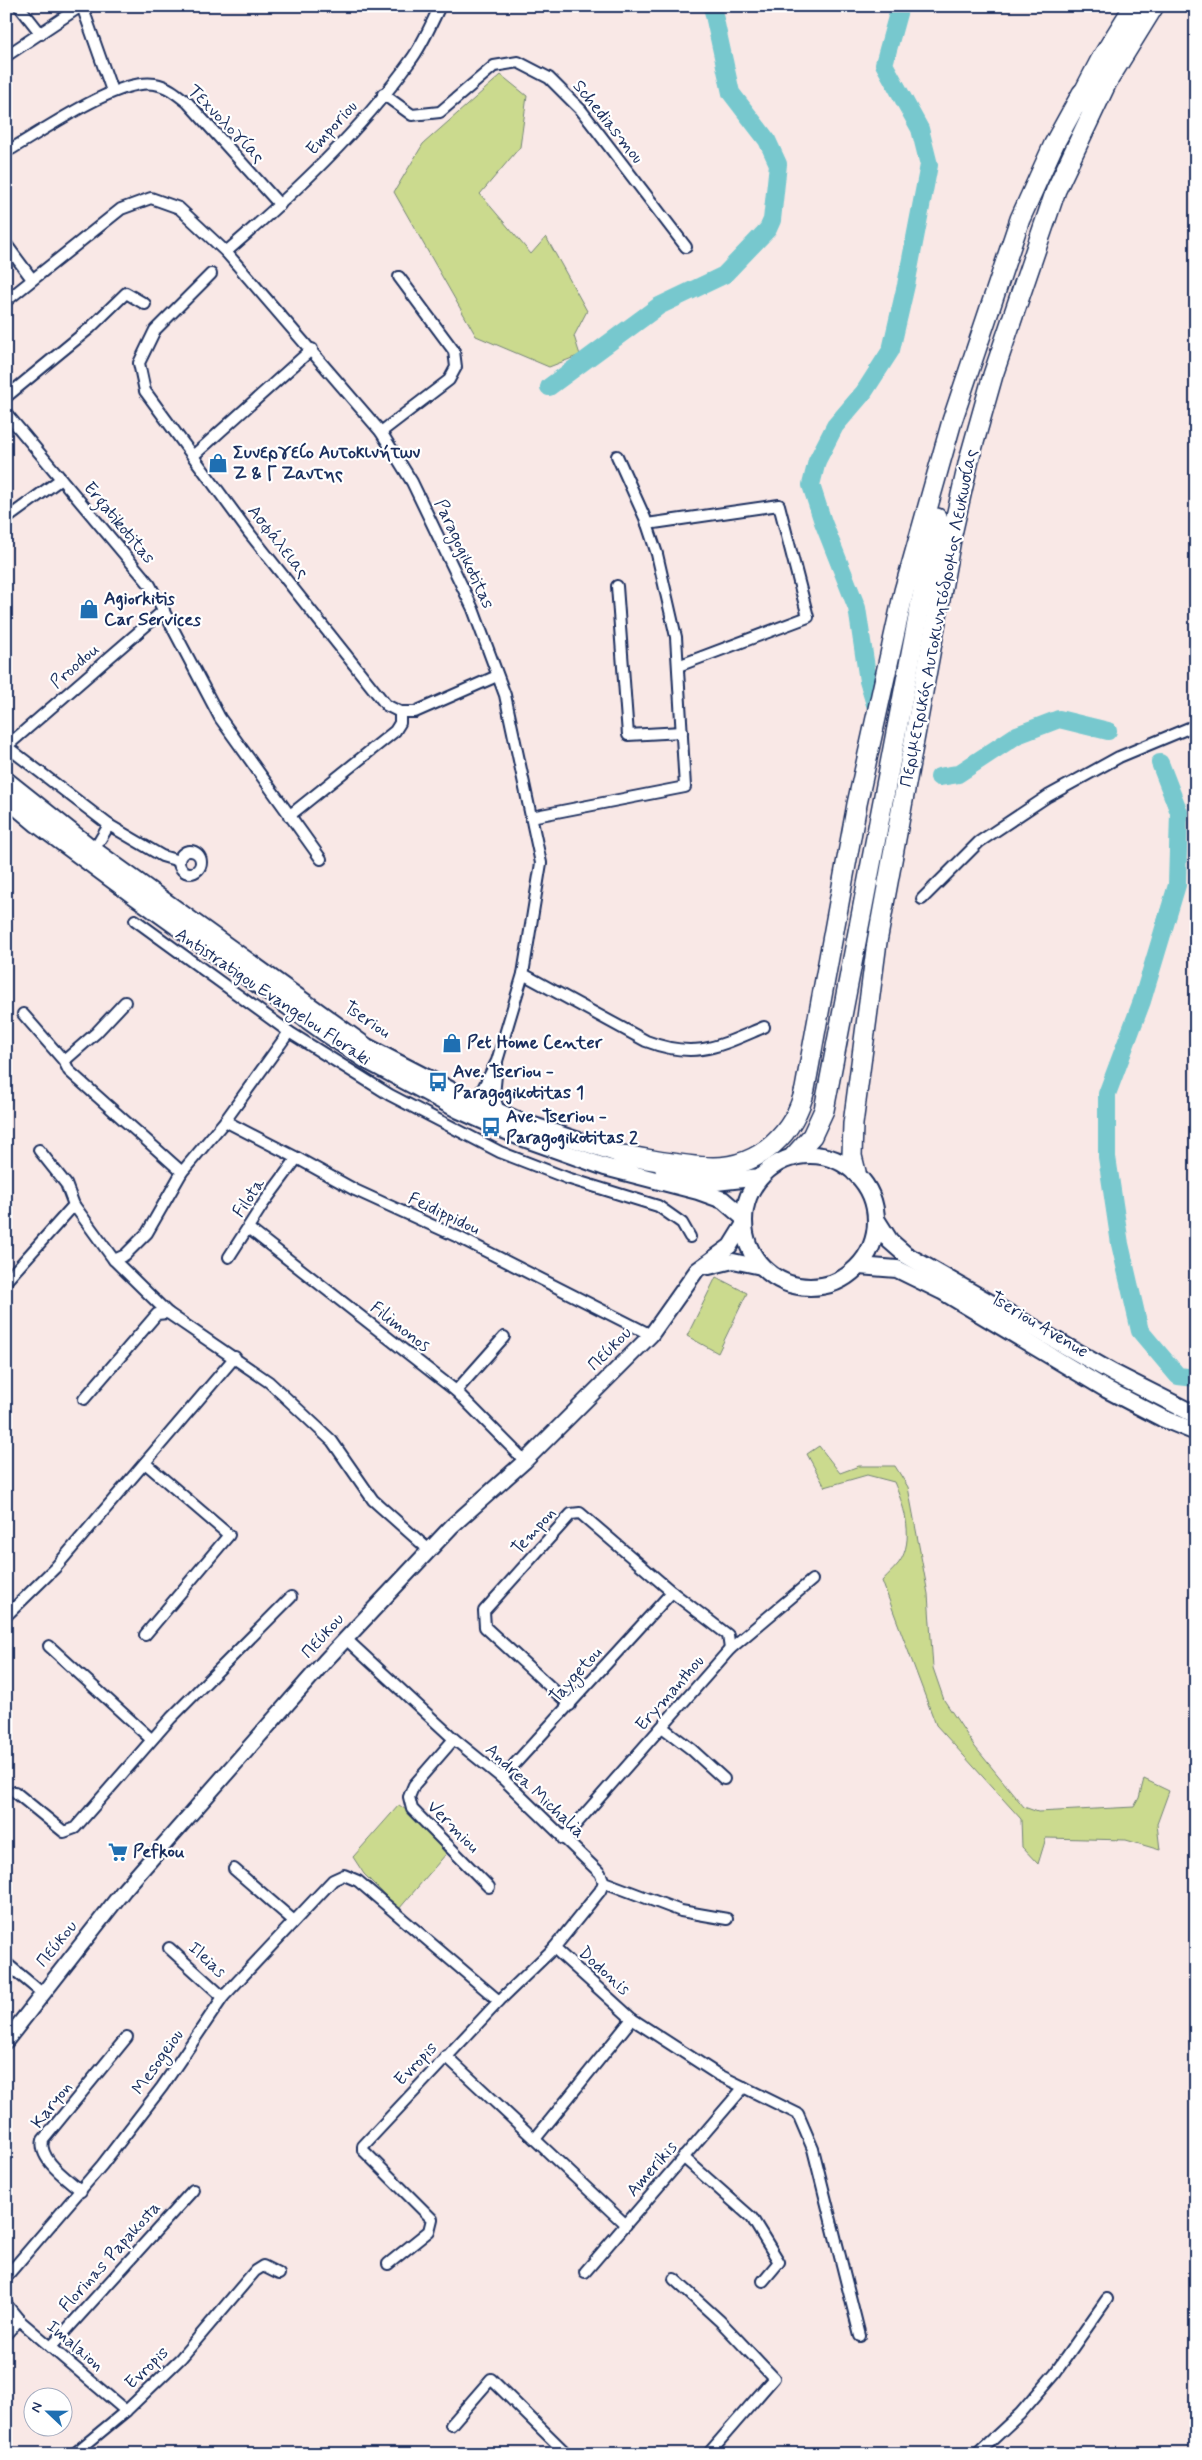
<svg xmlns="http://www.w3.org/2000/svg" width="1202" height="2460" viewBox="0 0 1202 2460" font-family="Mynerve,sans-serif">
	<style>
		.green { fill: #cbda8e; stroke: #738476 }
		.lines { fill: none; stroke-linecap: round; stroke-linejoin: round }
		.river { stroke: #77c8ce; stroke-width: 18 }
		.street-casing { stroke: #1b2f5e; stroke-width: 14 }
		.secondary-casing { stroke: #1b2f5e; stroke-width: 18 }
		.primary-casing { stroke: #1b2f5e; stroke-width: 20 }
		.highway-casing { stroke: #1b2f5e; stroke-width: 22 }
		.street { stroke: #fff; stroke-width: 10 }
		.secondary { stroke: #fff; stroke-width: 14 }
		.primary { stroke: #fff; stroke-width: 16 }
		.highway { stroke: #fff; stroke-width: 19 }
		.labels { text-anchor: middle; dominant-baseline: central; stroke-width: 4.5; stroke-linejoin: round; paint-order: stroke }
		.street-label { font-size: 18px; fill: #1b2f5e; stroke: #fff }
		.poi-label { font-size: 18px; font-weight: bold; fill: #1b2f5e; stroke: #fff; text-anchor: start }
	</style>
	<rect width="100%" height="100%" fill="#f9e8e6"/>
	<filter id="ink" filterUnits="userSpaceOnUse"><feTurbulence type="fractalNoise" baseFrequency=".02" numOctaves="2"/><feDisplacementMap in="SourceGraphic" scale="10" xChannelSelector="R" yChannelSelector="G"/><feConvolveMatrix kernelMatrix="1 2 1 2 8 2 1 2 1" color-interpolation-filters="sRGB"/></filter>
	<g filter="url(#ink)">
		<g class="green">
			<polygon points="501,75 527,96 520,147 480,194 531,254 546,237 587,311 574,336 580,355 549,367 476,336 394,192 423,144"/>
			<polygon points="716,1277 747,1293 718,1353 687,1336"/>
			<path d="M819 1446 840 1473 859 1466H895L908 1487 928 1594 933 1668 944 1700 975 1747 1024 1807 1038 1812 1134 1807 1139 1798 1144 1779 1169 1791 1157 1824 1160 1850 1126 1840 1046 1838 1038 1864 1022 1847 1021 1819 936 1725 882 1581C888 1574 898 1566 902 1558 914 1534 903 1504 894 1482L867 1475 825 1487 807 1454Z"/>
			<polygon points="399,1805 415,1816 446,1854 399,1909 364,1874 353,1857"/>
		</g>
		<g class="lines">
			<g class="river">
				<polyline points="549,387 659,306 724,275 768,229 772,220 778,164 767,140 731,93 712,6"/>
				<polyline points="877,711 868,681 857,608 823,522 811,485 817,461 835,426 864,392 891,350 906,285 929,165 920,129 884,64 900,6"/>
				<polyline points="1160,763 1179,812 1177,885 1142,1001 1107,1094 1107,1157 1120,1244 1140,1331 1178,1376 1196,1378"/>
				<polyline points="939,777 958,774 1017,735 1059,719 1108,731"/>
			</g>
			<defs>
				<g id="street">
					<polyline points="19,6 41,34"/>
					<polyline points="82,6 112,91"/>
					<polyline points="6,56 81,6"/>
					<polyline points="383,94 412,115 440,112 494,66 518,62 549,78 581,110 686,247"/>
					<path d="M6 152C40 133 118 77 155 84 168 86 178 95 188 103L280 205"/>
					<polyline points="6,244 32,279"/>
					<path d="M226 252C293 194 359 133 411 60 423 44 431 24 440 6"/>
					<polyline points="211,274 155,330 139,363 145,391 250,534 386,705 400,712 415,712 497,676"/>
					<polyline points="6,301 121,209 151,198 179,208 226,252 381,432 412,482 473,609 505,695 541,863 523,974 497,1061 476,1102"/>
					<polyline points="6,397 90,328 126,293 145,304"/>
					<polyline points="6,413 150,585 220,718 321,859"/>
					<polyline points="381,432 449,380 456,367 454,351 399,277"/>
					<polyline points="193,456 312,349"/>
					<polyline points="6,519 61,479"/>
					<polyline points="647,524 779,505 808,617 678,666"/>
					<polyline points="617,586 628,735 682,732"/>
					<polyline points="6,746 109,825 162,856 179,861"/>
					<polyline points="7,746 164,610"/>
					<polyline points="289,816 395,731 400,723 400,712"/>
					<polyline points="531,817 685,787 676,637 657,554 645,518 617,456"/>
					<polyline points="94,850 109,825"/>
					<circle cx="190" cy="862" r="11"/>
					<polyline points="922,899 979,842 1048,796 1119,757 1196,725"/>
					<polyline points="135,920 289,1032 390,1095 500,1152 567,1178 658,1206 682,1223 690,1237"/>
					<path d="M523 974 646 1041C696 1060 719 1046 764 1027"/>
					<polyline points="23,1014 64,1061 69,1071 182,1172"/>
					<polyline points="64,1061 96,1033 125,1002"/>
					<polyline points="497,1064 494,1096 499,1112"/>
					<polyline points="225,1121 297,1158 355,1190 460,1238 651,1335"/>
					<polyline points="39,1150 66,1184 74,1205 114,1260 168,1313 269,1382 332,1441 373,1500 429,1550"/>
					<polyline points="248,1228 456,1391 525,1461"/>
					<polyline points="229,1257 263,1204 297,1158"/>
					<polyline points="114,1260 125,1255 147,1233 182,1172 225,1121 289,1032"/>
					<polyline points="6,1281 74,1205"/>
					<polyline points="456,1391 504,1337"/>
					<polyline points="84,1399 157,1314 168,1313"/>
					<polyline points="6,1616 55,1568 235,1357"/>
					<polyline points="145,1635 229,1535 145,1463"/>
					<polyline points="346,1639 454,1739 502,1778 600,1873 604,1882 681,1911 727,1919"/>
					<polyline points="49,1646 151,1739"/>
					<polyline points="570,1705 485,1627 484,1611 571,1514 580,1513 672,1592 728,1635 730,1649"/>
					<polyline points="662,1727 691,1749 724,1779"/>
					<polyline points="454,1739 414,1785 409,1797 412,1809 489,1887"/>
					<polyline points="502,1778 672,1592"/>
					<polyline points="15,1792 64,1832 75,1828 171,1718 291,1597"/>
					<polyline points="563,1839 730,1649 812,1580"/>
					<polyline points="234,1869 294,1921"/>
					<polyline points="169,1948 223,1997"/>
					<polyline points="554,1948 632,2019 717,2074 798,2114 813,2149 860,2336"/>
					<polyline points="6,1963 42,1993"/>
					<polyline points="446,2056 626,2225"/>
					<polyline points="535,2139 632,2019"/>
					<polyline points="683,2157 752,2218 779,2262 763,2281"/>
					<path d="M81 2191C68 2179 38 2160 43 2140L127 2037"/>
					<polyline points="388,2264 429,2231 432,2219 363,2150 363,2146 499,2001 554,1948 600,1891 604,1882"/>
					<polyline points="585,2272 744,2087"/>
					<polyline points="6,2277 102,2165 162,2087 223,1997 333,1880 344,1875 358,1881 499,2001"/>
					<polyline points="674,2279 720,2321 774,2378 708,2454"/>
					<polyline points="6,2304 19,2320 126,2411"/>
					<polyline points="6,2334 19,2320"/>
					<polyline points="51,2347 193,2190"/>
					<polyline points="451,2425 491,2379 567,2454"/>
					<polyline points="74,2454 126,2411 181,2358 255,2271 263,2266 279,2274"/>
					<polyline points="977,2454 1020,2414 1055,2373 1107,2299"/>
				</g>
				<g id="secondary">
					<polyline points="709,1267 733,1261 761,1267"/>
					<polyline points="6,2041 124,1890 325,1661 452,1526 525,1461 651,1335 697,1270 730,1246 743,1225"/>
				</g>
				<g id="primary">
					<polyline points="6,780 94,850 367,1047 456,1093 519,1121 633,1159"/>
					<polyline points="6,798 37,824 133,895 321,1030 366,1060 459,1110 518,1136 605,1167 698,1191 723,1200 744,1218"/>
					<circle cx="810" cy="1221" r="66"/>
					<polyline points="663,1168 716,1182 760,1177"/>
					<polyline points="876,1219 890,1241 906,1255 1113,1373 1196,1415"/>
					<polyline points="859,1266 897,1269 942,1291 1106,1389 1162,1418 1196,1432"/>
				</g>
				<g id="highway">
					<polyline points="1077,105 1101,59 1134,6"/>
					<path d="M621 1155C651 1159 683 1167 713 1167 761 1167 795 1132 805 1089L857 804 904 591 952 421 1020 219 1054 144 1082 93"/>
					<polyline points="794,1156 812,1136 824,1110 937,518"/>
					<polyline points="856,1172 852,1156 853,1124 877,942 952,534 969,460 993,375 1056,190 1107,82 1154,6"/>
				</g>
			</defs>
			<use href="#street" class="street-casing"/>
			<use href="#secondary" class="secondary-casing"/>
			<use href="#primary" class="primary-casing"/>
			<use href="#highway" class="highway-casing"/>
			<use href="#street" class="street"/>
			<use href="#secondary" class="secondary"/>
			<use href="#primary" class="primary"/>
			<use href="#highway" class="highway"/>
		</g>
	</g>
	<defs>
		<symbol id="shop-bare" viewBox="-9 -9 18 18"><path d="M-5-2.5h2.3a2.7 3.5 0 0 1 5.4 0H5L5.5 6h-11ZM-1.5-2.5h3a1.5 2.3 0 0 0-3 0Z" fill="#1f6fb2" stroke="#fff" stroke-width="2.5" paint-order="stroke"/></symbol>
		<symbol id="bus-bare" viewBox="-9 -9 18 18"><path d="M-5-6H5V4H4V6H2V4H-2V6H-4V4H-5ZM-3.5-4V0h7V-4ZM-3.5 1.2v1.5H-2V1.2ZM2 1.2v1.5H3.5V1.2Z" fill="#1f6fb2" stroke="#fff" stroke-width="2.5" paint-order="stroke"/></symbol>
		<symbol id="supermarket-bare" viewBox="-9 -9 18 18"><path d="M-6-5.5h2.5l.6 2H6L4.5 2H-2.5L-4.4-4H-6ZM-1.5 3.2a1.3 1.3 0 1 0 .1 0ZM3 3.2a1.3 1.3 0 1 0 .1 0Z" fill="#1f6fb2" stroke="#fff" stroke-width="2.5" paint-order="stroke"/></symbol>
	</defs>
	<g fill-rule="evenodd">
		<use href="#shop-bare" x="204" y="449" width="28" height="28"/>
		<use href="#shop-bare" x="75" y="595" width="28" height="28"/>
		<use href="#shop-bare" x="438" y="1029" width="28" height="28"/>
		<use href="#bus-bare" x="424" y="1068" width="28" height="28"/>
		<use href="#bus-bare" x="477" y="1113" width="28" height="28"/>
		<use href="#supermarket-bare" x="104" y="1838" width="28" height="28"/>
	</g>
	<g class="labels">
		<g class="street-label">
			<text transform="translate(608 122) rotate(51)">Schediasmou</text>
			<text transform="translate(226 124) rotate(46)">Τεχνολογίας</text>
			<text transform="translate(332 128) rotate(-48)">Emporiou</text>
			<text transform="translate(119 523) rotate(50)">Ergatikotitas</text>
			<text transform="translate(278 542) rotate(52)">Ασφάλειας</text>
			<text transform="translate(464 554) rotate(65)">Paragogikotitas</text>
			<text transform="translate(939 618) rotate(-79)">Περιμετρικός Αυτοκινητόδρομος Λευκωσίας</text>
			<text transform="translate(75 666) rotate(-41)">Proodou</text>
			<text transform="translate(273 997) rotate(34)">Antistratigou Evangelou Floraki</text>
			<text transform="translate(367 1020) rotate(34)">Tseriou</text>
			<text transform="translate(249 1198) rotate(-56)">Filota</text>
			<text transform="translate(444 1214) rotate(25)">Feidippidou</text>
			<text transform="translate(1039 1325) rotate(31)">Tseriou Avenue</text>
			<text transform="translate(400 1327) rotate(38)">Filimonos</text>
			<text transform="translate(610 1349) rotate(-45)">Πεύκου</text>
			<text transform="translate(534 1531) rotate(-48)">Tempon</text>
			<text transform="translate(323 1636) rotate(-48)">Πεύκου</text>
			<text transform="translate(576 1675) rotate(-48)">Taygetou</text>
			<text transform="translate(670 1693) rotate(-49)">Erymanthou</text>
			<text transform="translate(535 1791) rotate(43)">Andrea Michalia</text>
			<text transform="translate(453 1827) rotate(45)">Vermiou</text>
			<text transform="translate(57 1944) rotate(-51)">Πεύκου</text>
			<text transform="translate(207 1960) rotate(42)">Ileias</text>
			<text transform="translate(604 1971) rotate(42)">Dodonis</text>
			<text transform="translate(158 2062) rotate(-55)">Mesogeiou</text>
			<text transform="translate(416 2064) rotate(-46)">Evropis</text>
			<text transform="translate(52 2105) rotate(-52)">Karyon</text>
			<text transform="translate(652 2169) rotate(-49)">Amerikis</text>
			<text transform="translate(110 2257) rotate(-48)">Florinas Papakosta</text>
			<text transform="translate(75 2346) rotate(40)">Imalaion</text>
			<text transform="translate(147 2368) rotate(-44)">Evropis</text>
		</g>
		<g class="poi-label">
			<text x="233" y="453">Συνεργείο Αυτοκινήτων<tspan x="233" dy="21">Ζ &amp; Γ Ζαντης</tspan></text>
			<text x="104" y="599">Agiorkitis<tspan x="104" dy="21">Car Services</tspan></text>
			<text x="467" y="1043">Pet Home Center</text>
			<text x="453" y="1072">Ave. Tseriou -<tspan x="453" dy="21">Paragogikotitas 1</tspan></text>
			<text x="506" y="1117">Ave. Tseriou -<tspan x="506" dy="21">Paragogikotitas 2</tspan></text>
			<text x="133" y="1852">Pefkou</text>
		</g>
	</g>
	<rect width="1202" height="2460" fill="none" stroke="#fff" stroke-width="25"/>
	<rect x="12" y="12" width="1177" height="2435" fill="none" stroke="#1b2f5e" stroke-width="2" filter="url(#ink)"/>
	<g transform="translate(48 2412) rotate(292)"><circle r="24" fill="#ffffff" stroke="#a4acbf"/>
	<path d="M0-4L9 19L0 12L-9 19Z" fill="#1f6fb2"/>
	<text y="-8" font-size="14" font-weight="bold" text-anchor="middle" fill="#1b2f5e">N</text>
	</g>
</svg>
